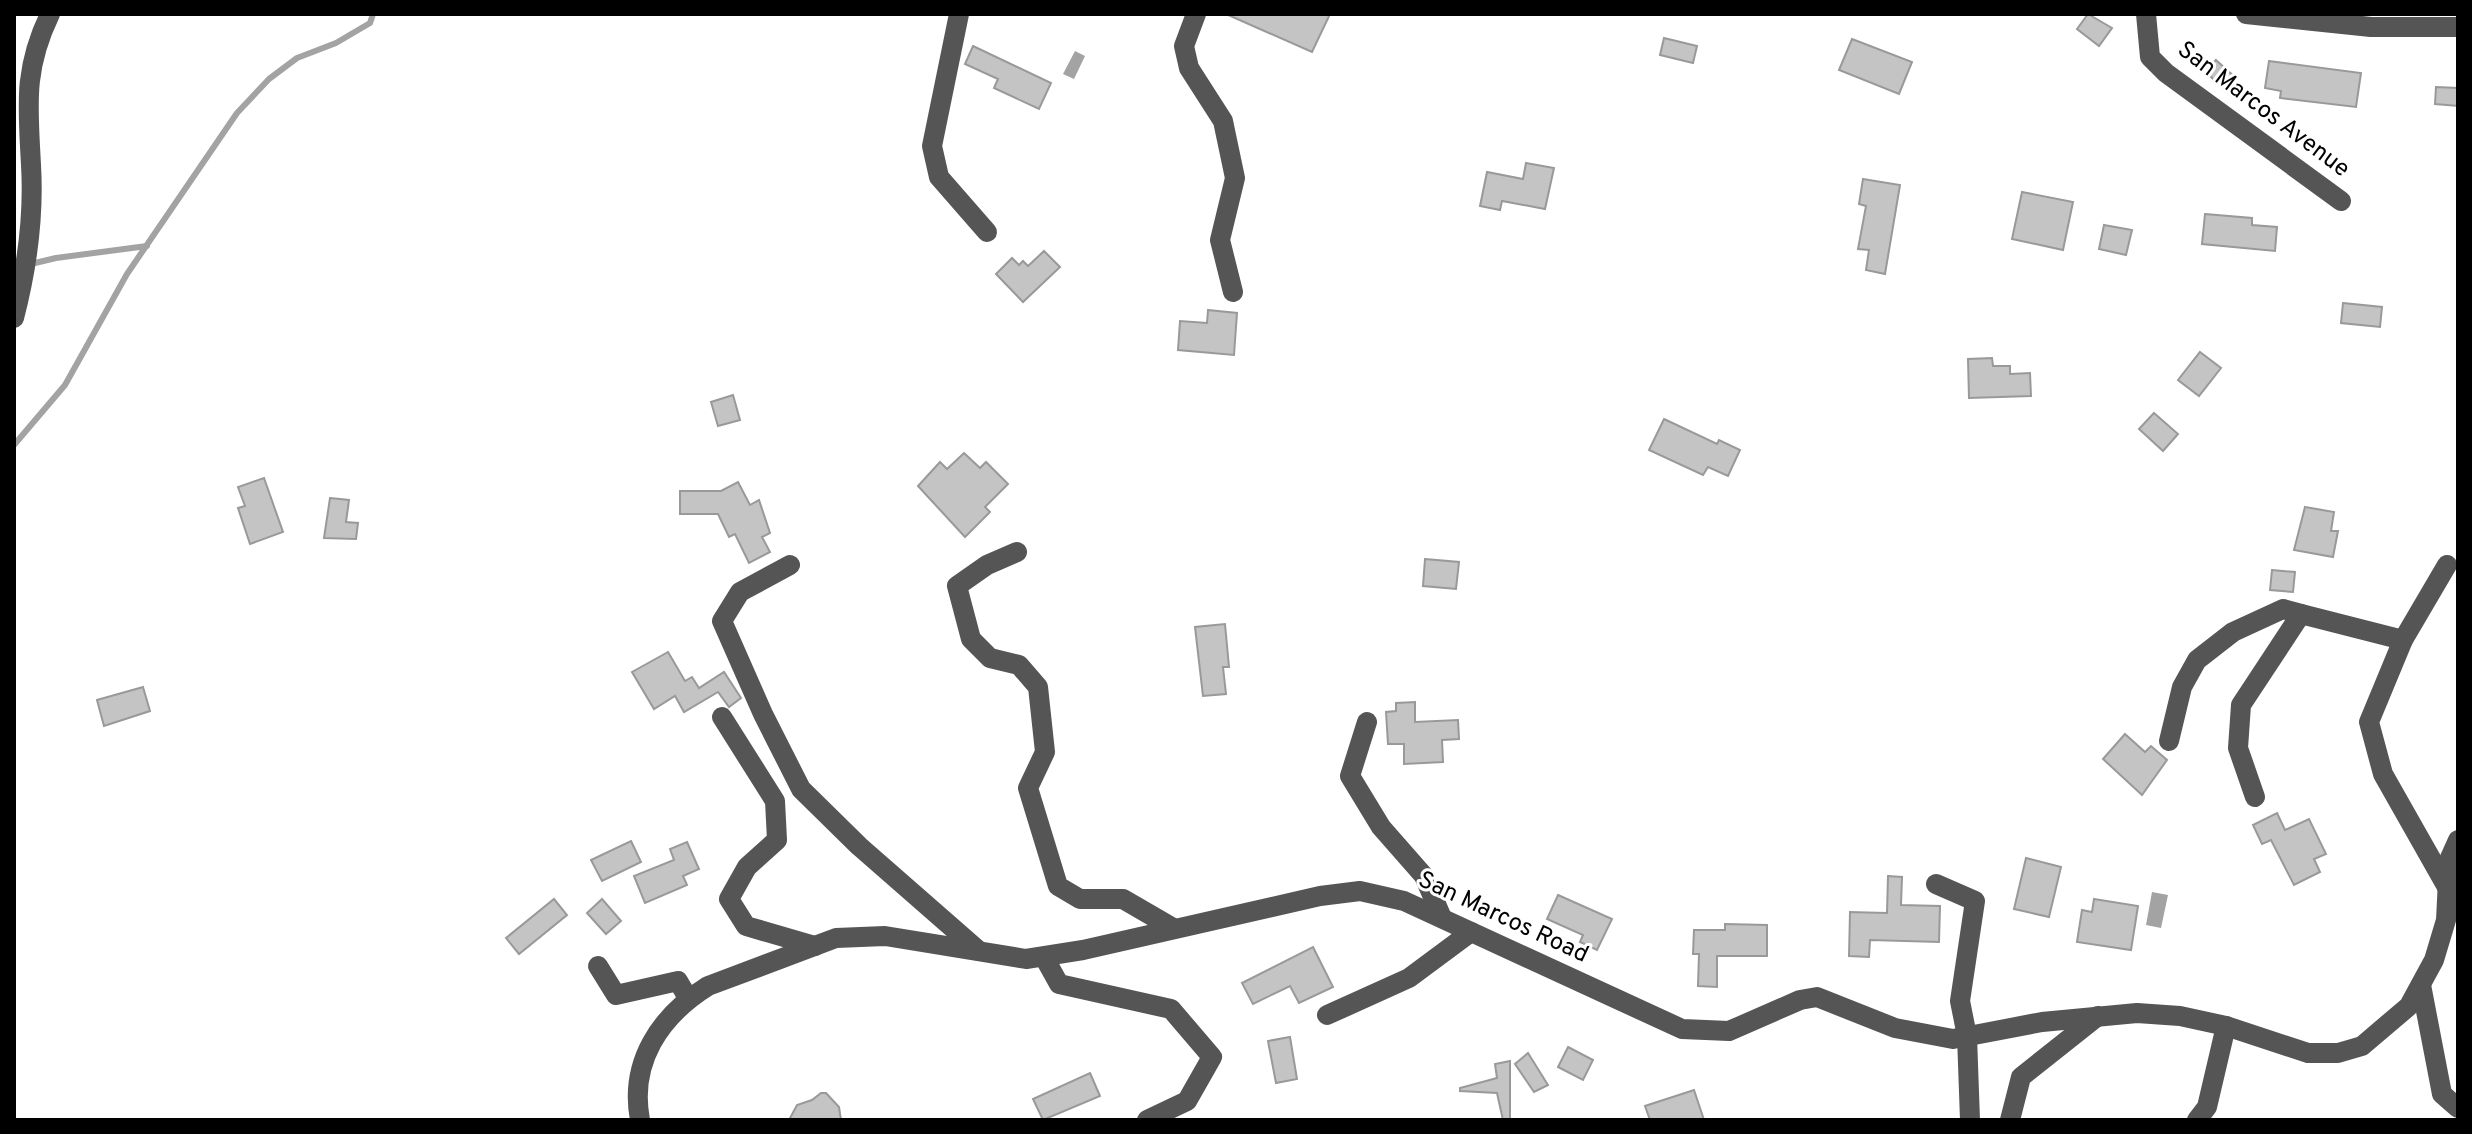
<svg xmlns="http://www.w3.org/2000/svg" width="2472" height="1134" viewBox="0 0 2472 1134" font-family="Overpass,sans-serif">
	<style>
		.water { fill: #a3a3a3 }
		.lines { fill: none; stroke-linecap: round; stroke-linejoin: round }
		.stream { stroke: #a3a3a3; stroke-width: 6 }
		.building { fill: #c4c4c4; stroke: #999; stroke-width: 2 }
		.minor { stroke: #555; stroke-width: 20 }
		.labels { text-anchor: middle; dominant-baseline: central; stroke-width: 6; stroke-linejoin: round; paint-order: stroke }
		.street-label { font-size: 24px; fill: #000; stroke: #fff }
	</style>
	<rect width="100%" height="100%" fill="#fff"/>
	<g class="water">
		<polygon points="1075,51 1085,56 1074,79 1063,74"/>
		<polygon points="2152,892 2168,895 2161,928 2146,925"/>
	</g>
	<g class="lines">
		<g class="stream">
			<polyline points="14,268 56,258 147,246"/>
			<polyline points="14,445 65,385 127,274 237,113 269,79 297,58 336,43 370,23 373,14"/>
		</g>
	</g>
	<g class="building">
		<polygon points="1226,14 1330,14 1312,52"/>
		<polygon points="2088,14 2112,28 2099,46 2077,29"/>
		<polygon points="1664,38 1697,46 1693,63 1660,55"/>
		<polygon points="1852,39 1912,62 1899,94 1839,70"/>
		<polygon points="973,46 1051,83 1039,109 994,88 998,79 965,64"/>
		<polygon points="2216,60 2236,78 2224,90 2205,71"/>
		<polygon points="2269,61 2361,73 2356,107 2280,98 2281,91 2265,88"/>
		<polygon points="2436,87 2458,88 2458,106 2435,104"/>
		<polygon points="1526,163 1554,168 1545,209 1502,201 1500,210 1480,206 1487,172 1523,179"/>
		<polygon points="1863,179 1900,185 1885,274 1866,270 1869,250 1858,249 1866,206 1859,204"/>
		<polygon points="2022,192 2073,202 2063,250 2012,239"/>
		<polygon points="2205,214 2252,218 2252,225 2277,227 2275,251 2202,244"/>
		<polygon points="2104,225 2132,230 2126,255 2099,249"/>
		<polygon points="1044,251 1060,267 1023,302 996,274 1012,258 1019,265 1023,261 1028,266"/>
		<polygon points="2343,303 2382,307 2380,327 2341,323"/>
		<polygon points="1208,310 1237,313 1234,355 1178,350 1180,321 1207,323"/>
		<polygon points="2200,352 2221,368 2199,396 2178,380"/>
		<polygon points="1992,358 1993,366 2010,366 2010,374 2030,373 2031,396 1969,398 1968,359"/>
		<polygon points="733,395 740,420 718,426 711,402"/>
		<polygon points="2154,413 2178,434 2163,451 2139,429"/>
		<polygon points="1664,419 1717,444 1719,440 1740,450 1728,476 1708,467 1703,475 1649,450"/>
		<polygon points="964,453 980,468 986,462 1008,484 985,507 990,512 965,537 918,486 940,462 947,469"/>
		<polygon points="264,478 283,532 250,544 238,508 245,506 238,487"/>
		<polygon points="738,482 750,505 759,500 770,533 762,537 770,552 749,563 735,534 729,537 718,514 680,514 680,491 721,491"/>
		<polygon points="330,498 349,500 346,522 358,523 356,539 324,538"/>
		<polygon points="2305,507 2334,512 2331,531 2338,531 2333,557 2294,550"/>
		<polygon points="1425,559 1459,562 1456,589 1423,586"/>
		<polygon points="2272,570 2295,572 2293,592 2270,590"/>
		<polygon points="1225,624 1229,667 1223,667 1226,694 1203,696 1195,627"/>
		<polygon points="668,652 685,681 692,677 699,688 724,672 741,698 729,707 718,692 684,712 675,696 654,709 632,672"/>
		<polygon points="143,687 150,711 104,726 97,700"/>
		<polygon points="1415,702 1415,722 1458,720 1459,739 1442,740 1443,762 1404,764 1404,744 1388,744 1386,712 1396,711 1396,703"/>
		<polygon points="2125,734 2145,752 2151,746 2167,760 2142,795 2103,759"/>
		<polygon points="2277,813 2285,830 2309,819 2326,854 2314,859 2320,872 2294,885 2271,840 2262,844 2253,825"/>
		<polygon points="631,841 641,862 602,881 591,860"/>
		<polygon points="687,842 699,869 683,876 687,885 645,903 634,876 674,860 670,849"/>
		<polygon points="2026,858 2061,867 2049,917 2014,909"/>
		<polygon points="1888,876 1902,877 1901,905 1940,906 1939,942 1870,940 1869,957 1849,956 1850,912 1887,913"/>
		<polygon points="1558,895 1612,919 1597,950 1580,942 1583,935 1547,919"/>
		<polygon points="554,899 567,915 519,954 506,938"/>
		<polygon points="602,899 621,921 606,934 587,913"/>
		<polygon points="2094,899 2138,906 2131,950 2077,942 2082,910 2092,912"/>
		<polygon points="1725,924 1767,925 1767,956 1717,956 1717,987 1698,986 1699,954 1693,954 1694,930 1725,930"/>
		<polygon points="1313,947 1333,987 1299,1003 1290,986 1253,1004 1242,983"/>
		<polygon points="1290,1037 1297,1079 1276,1083 1268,1041"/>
		<polygon points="1568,1047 1593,1060 1583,1080 1558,1067"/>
		<polygon points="1528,1053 1548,1085 1534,1092 1515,1064"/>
		<polygon points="1510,1061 1510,1120 1503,1120 1497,1093 1460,1091 1460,1088 1497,1078 1495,1064"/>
		<polygon points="1090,1073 1100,1096 1043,1120 1033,1099"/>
		<polygon points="1694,1090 1704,1120 1650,1120 1645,1106"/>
		<polygon points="821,1093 826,1093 839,1107 841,1120 789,1120 797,1105 812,1100"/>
	</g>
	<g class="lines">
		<g class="minor">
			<polyline points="959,14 932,146 939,177 987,232"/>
			<polyline points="1196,14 1184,46 1189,68 1223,121 1235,178 1220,240 1233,292"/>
			<polyline points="2146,14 2150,57 2166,73 2341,201"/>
			<polyline points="2246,14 2371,27 2458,27"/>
			<path d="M14 318C27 268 34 216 31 165 28 106 23 70 50 14"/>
			<polyline points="1017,552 987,565 957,586 971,639 990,658 1019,665 1038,687 1045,752 1028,788 1058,886 1080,899 1123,899 1173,928"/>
			<polyline points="790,565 740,592 722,621 763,714 801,789 859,846 979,951"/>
			<polyline points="722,717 775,801 777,840 747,867 729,899 746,926 815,946"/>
			<polyline points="1367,722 1350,776 1381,827 1424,876 1442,918"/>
			<polyline points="2169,741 2182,687 2197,660 2233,632 2283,609 2301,614"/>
			<polyline points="2255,797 2238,748 2241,705 2301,614 2403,640"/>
			<polyline points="1936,884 1975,901 1960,1001 1967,1036 1970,1120"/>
			<polyline points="2447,887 2383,774 2369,722 2403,640 2447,565"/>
			<polyline points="1044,957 1059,984 1171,1009 1212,1057 1187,1101 1147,1120"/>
			<polyline points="598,966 616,995 678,981 688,998"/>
			<polyline points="2421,985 2442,1094 2458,1108"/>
			<polyline points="1327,1015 1409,978 1471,932"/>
			<path d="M640 1120C629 1062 660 1016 708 986L836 938 885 936 1026 959 1083 950 1320 896 1360 891 1404 901 1682 1029 1729 1031 1800 1000 1817 997 1895 1028 1953 1039 2042 1022 2137 1013 2180 1016 2226 1026 2308 1053H2338L2362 1046 2409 1006 2434 960 2446 920 2449 860 2458 840"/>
			<polyline points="2010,1120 2021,1077 2098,1016"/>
			<polyline points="2197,1120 2207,1107 2226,1026"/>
		</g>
	</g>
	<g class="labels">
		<g class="street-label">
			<text transform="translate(2263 110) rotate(37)">San Marcos Avenue</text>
			<text transform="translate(1503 918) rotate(25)">San Marcos Road</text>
		</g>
	</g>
	<rect width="2472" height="1134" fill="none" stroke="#000000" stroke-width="32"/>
</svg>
